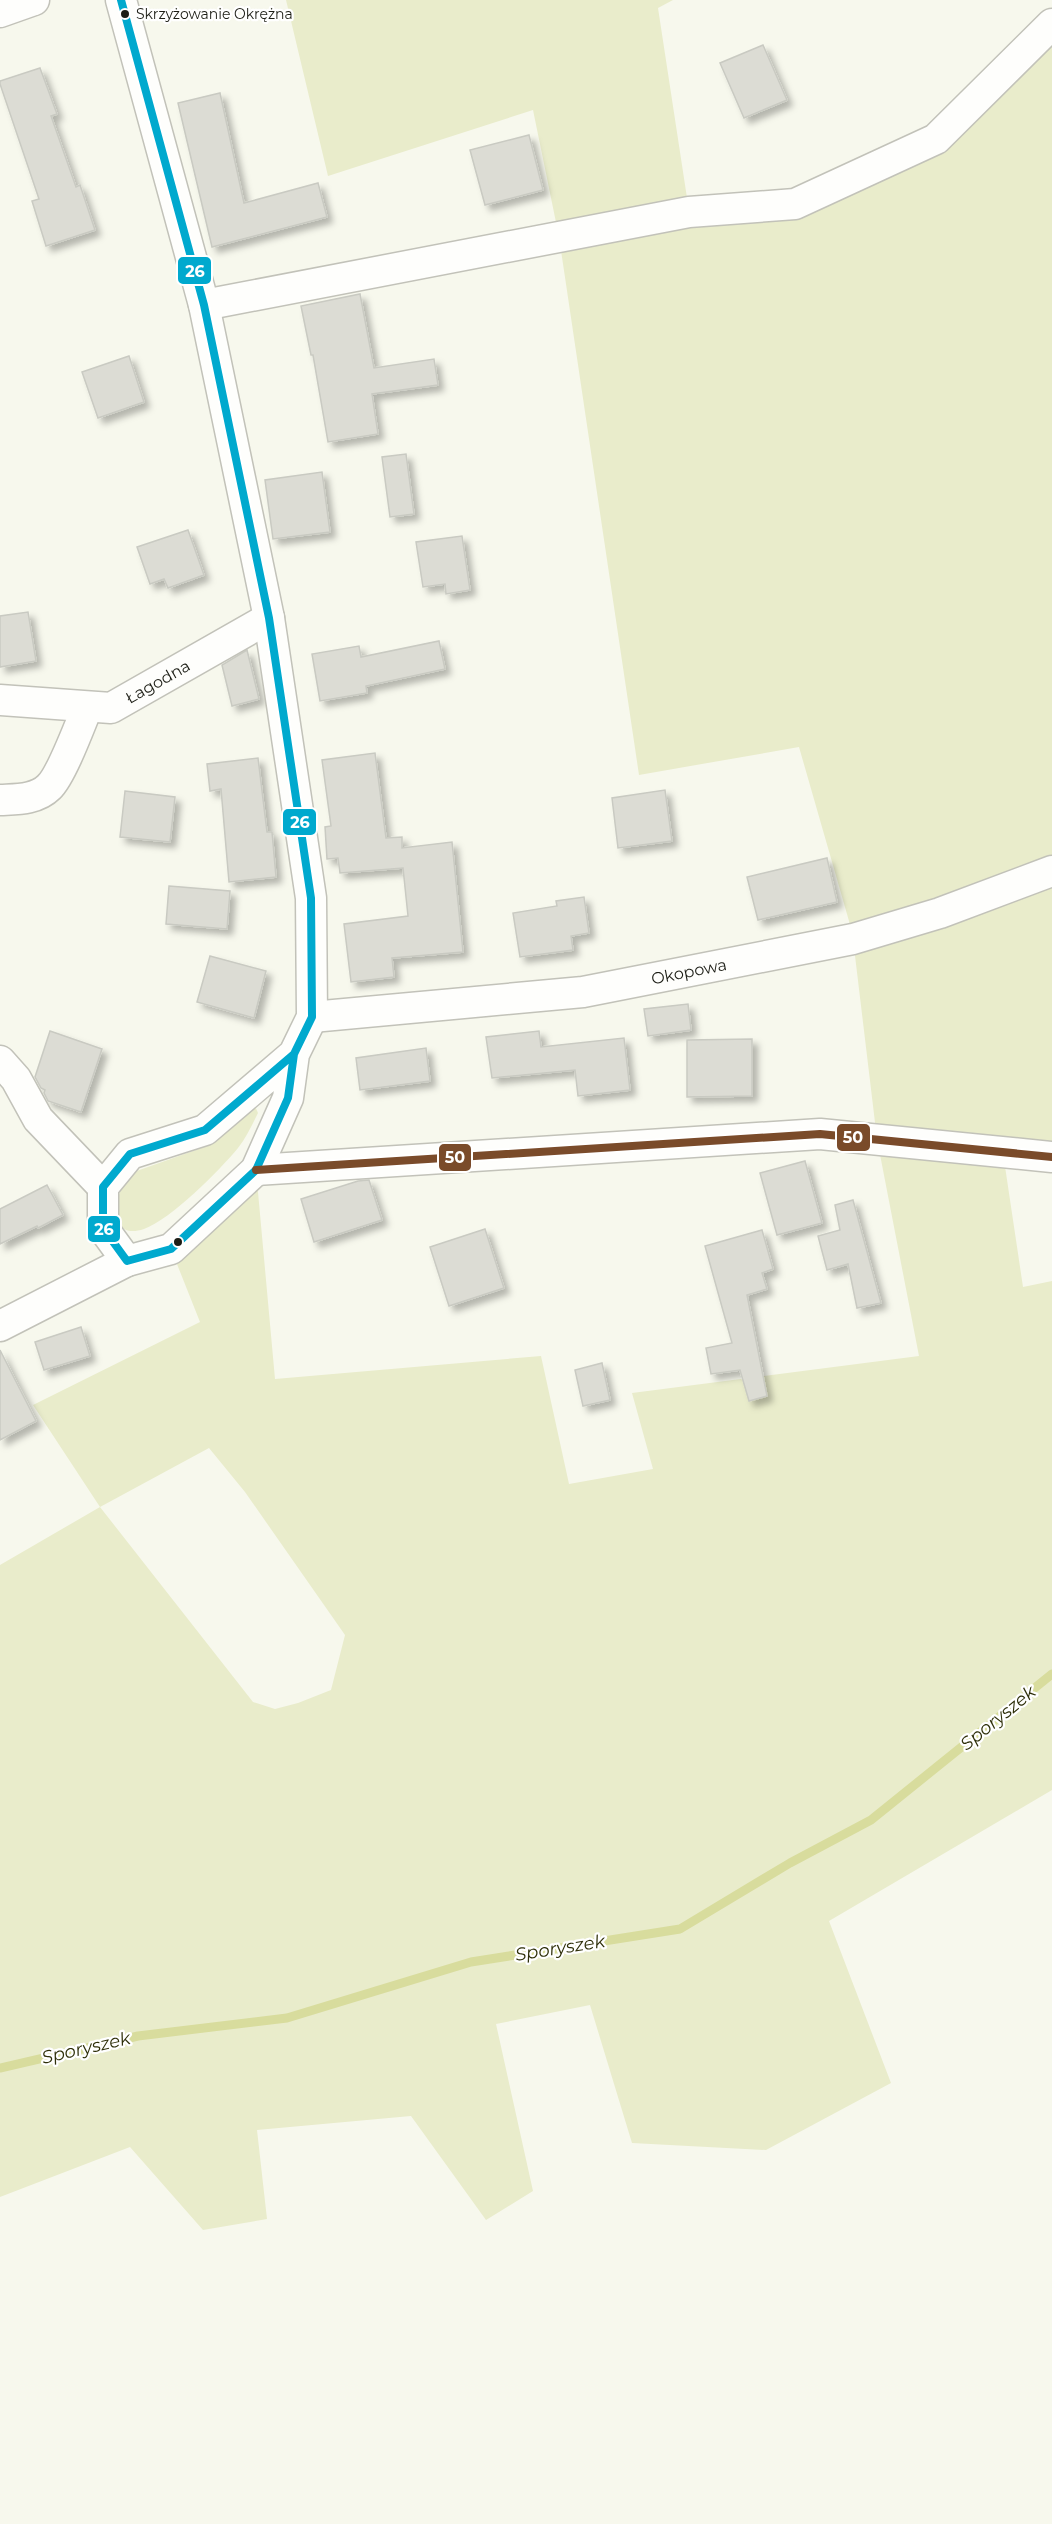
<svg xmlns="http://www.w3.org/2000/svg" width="1052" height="2524" viewBox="0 0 1052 2524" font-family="Montserrat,sans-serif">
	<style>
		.green { fill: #e9eccb; fill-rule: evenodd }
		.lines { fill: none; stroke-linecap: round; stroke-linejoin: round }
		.stream { stroke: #d8dc9d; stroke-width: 9 }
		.building { fill: #dcdcd4; stroke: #c9cac2; stroke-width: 1.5; filter: url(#shadow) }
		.minor-casing { stroke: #c2c2b9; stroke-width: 33 }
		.minor { stroke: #fefefc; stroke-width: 30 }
		.bus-1-casing { stroke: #fff; stroke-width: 12 }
		.bus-2-casing { stroke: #fff; stroke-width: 12 }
		.bus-1 { stroke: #00a9ce; stroke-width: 8 }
		.bus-2 { stroke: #7a4b2a; stroke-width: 8 }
		.bus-dot { fill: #1c1d15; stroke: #fff; stroke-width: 2 }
		.labels { text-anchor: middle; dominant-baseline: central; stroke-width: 4.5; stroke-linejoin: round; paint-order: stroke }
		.bus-label { font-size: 14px; fill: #1c1d15; stroke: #fff; text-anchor: start }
		.street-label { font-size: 16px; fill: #1c1d15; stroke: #fff }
		.water-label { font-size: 18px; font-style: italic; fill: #2e2f09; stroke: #fff }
		.line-badge { stroke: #fff; stroke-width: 2 }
		.badge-label { font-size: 16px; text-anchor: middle; font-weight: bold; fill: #fff }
	</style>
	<defs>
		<filter id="shadow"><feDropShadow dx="5.5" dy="5.5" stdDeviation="3" flood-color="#0004"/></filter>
	</defs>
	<rect width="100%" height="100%" fill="#f7f8ed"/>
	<g class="green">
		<polygon points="286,0 673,0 658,8 689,211 748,206 936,153 1052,46 1052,858 937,900 851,928 799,747 639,775 559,237 533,110 328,176"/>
		<path d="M1052 871V1157L1003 1153 1023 1287 1052 1281V1790L829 1921 891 2083 766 2150 632 2143 590 2005 496 2024 533 2191 486 2220 411 2116 257 2130 267 2219 203 2230 130 2147 0 2197V1565L100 1507 33 1405 200 1322 171 1249 256 1170 275 1379 541 1356 569 1484 653 1469 632 1393 919 1356 877 1139 853 939ZM209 1448 245 1492 345 1635 331 1690 298 1703 275 1709 253 1702 100 1507Z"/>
		<path d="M255 1106 258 1113C252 1125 246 1138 238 1148 220 1170 170 1220 144 1229 105 1242 114 1190 131 1173L210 1145 245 1110Z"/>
	</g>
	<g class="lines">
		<polyline class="stream" points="0,2068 138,2036 287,2018 471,1962 680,1929 790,1863 871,1820 1052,1674"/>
	</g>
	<g class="building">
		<polygon points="763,45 787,100 744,118 720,63"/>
		<polygon points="40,68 57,114 51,116 76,187 80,185 95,230 46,246 32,201 39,199 0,84 0,81"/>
		<polygon points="220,93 244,203 318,183 327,217 212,247 178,103"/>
		<polygon points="529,135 543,190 485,205 470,150"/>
		<polygon points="360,294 374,368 434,359 438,385 372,394 378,434 328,442 313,355 311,355 301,306"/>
		<polygon points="129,356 144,402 98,418 82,372"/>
		<polygon points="406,454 414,514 390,517 382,457"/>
		<polygon points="322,472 330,532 273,539 265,480"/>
		<polygon points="188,530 204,575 168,588 164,579 150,584 137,547"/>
		<polygon points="462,536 470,590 446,594 445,584 423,587 416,542"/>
		<polygon points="28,612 36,661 0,667 0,616"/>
		<polygon points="439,641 445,669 366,686 367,693 320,701 312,654 359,646 361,657"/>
		<polygon points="247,650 259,699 232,706 222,665"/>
		<polygon points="375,753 386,838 402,837 402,848 452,842 463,952 392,958 394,977 351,982 344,924 408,916 403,868 340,873 338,858 327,859 325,827 331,826 322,760"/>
		<polygon points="258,758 267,832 272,832 276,877 229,882 221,789 210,791 207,764"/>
		<polygon points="665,790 672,841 618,848 612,798"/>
		<polygon points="125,791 175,797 170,842 120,837"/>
		<polygon points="827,858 837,902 758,920 747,877"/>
		<polygon points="169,886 230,891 227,929 166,924"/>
		<polygon points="584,897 589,933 571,936 573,950 520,957 513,913 557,906 556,901"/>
		<polygon points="210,956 266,971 254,1018 197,1002"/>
		<polygon points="688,1004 691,1030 648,1036 644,1009"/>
		<polygon points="50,1031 102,1049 81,1112 48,1101 44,1093 45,1090 41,1088 35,1077"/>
		<polygon points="539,1031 541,1047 624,1038 630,1090 578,1096 575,1070 492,1078 486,1037"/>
		<polygon points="752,1039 752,1096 687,1097 687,1040"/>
		<polygon points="426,1048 430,1081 360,1090 356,1058"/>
		<polygon points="805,1161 822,1223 777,1235 760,1173"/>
		<polygon points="369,1180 382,1220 314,1242 301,1199 358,1181"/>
		<polygon points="47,1185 63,1215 38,1228 37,1226 0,1244 0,1209"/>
		<polygon points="853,1200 881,1303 857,1308 848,1264 827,1270 818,1236 840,1230 835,1205"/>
		<polygon points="485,1229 504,1288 449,1306 430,1247"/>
		<polygon points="762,1230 773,1269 762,1273 767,1289 747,1295 767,1396 749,1401 740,1370 711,1374 706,1348 732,1343 705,1246"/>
		<polygon points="81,1327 90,1356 44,1370 35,1342"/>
		<polygon points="0,1350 36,1421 0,1440"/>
		<polygon points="602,1363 610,1400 583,1406 575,1370"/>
	</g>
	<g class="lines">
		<defs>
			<g id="minor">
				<polyline points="121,0 204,305 269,618 311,898 312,1017 294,1054 288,1098 256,1170 171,1249 127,1261 103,1228 103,1187 130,1154 205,1130 294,1054"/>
				<polyline points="0,12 34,0"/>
				<polyline points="204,305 689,212 795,204 936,139 1052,24"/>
				<path id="s1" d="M0 700 111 708 269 618"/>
				<path d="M0 800C16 799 36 800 49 787 61 776 80 725 87 708"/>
				<path id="s2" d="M312 1017 583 992 853 939 940 913 1052 871"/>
				<polyline points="0,1061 16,1079 38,1119 103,1187"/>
				<polyline points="256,1170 820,1134 1052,1157"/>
				<polyline points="0,1326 127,1261"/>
			</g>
		</defs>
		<use href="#minor" class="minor-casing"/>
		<use href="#minor" class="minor"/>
		<defs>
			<polyline id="bus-1" points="121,0 204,305 269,618 311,898 312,1017 294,1054 288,1098 256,1170 171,1249 127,1261 103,1228 103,1187 130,1154 205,1130 294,1054"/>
			<polyline id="bus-2" points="256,1170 820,1134 1052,1157"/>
		</defs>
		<use href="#bus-1" class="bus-1-casing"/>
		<use href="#bus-2" class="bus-2-casing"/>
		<use href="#bus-1" class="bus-1"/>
		<use href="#bus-2" class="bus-2"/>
	</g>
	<g class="bus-dot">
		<circle cx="125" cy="14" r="5"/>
		<circle cx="178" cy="1242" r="5"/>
	</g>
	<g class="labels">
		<g class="bus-label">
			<text x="136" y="14">Skrzyżowanie Okrężna</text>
		</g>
		<g class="street-label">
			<text stroke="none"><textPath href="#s1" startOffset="165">Łagodna</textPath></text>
			<text stroke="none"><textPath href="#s2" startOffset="380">Okopowa</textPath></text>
		</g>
		<g class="water-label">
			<text transform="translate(998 1718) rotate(-39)">Sporyszek</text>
			<text transform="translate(560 1948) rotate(-9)">Sporyszek</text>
			<text transform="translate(86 2048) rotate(-13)">Sporyszek</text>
		</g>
	</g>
	<g class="line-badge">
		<rect x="177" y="256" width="35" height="29" rx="6" fill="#00a9ce"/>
		<rect x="282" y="808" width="35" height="28" rx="6" fill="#00a9ce"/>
		<rect x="836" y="1123" width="35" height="29" rx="6" fill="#7a4b2a"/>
		<rect x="438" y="1143" width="34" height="29" rx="6" fill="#7a4b2a"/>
		<rect x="87" y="1215" width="34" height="28" rx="6" fill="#00a9ce"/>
	</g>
	<g class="badge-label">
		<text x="195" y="277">26</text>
		<text x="300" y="828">26</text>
		<text x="853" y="1143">50</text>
		<text x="455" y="1163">50</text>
		<text x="104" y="1235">26</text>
	</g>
</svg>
